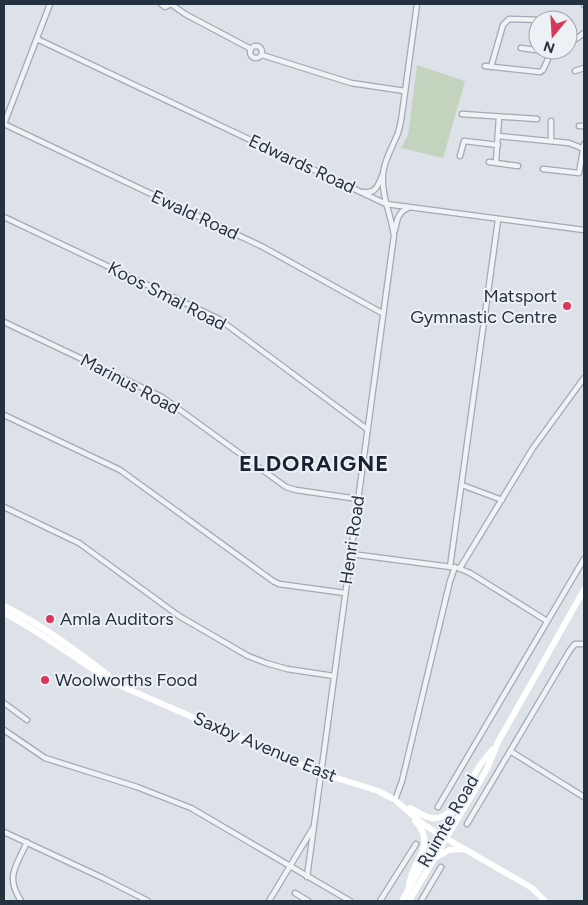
<svg xmlns="http://www.w3.org/2000/svg" width="588" height="905" viewBox="0 0 588 905" font-family="Figtree,sans-serif">
	<style>
		.green { fill: #c4d3be }
		.lines { fill: none; stroke-linecap: round; stroke-linejoin: round }
		.street-casing { stroke: #a2a9b2; stroke-width: 7 }
		.street { stroke: #f0f3f6; stroke-width: 4.5 }
		.secondary { stroke: #fff; stroke-width: 6 }
		.poi-dot { fill: #d73858; stroke: #edf1f6; stroke-width: 2 }
		.labels { text-anchor: middle; dominant-baseline: central; stroke-width: 4; stroke-linejoin: round; paint-order: stroke }
		.street-label { font-size: 18px; fill: #263140; stroke: #edf1f6 }
		.poi-label { font-size: 18px; fill: #263140; stroke: #edf1f6; text-anchor: start }
		.district-label { font-size: 22px; font-weight: bold; letter-spacing: 1px; fill: #182230; stroke: #edf1f6 }
	</style>
	<rect width="100%" height="100%" fill="#dde2e8"/>
	<polygon class="green" points="417,65 465,81 443,158 401,148 408,135"/>
	<g class="lines">
		<defs>
			<g id="street">
				<polyline points="161,4 165,7 171,4"/>
				<polyline points="171,4 185,14 251,49"/>
				<polyline points="584,4 584,5"/>
				<polyline points="568,38 576,39 584,33"/>
				<polyline points="37,39 386,204 584,230"/>
				<circle cx="256" cy="52" r="6"/>
				<polyline points="521,48 551,52"/>
				<polyline points="262,55 351,83 405,91"/>
				<polyline points="485,66 540,72 543,70 552,50"/>
				<polyline points="491,67 503,25 509,19 543,20"/>
				<polyline points="575,71 584,68"/>
				<polyline points="462,114 537,119"/>
				<polyline points="551,121 551,141"/>
				<polyline points="4,124 263,247 382,313"/>
				<polyline points="4,124 50,4"/>
				<polyline points="579,126 584,126"/>
				<polyline points="498,136 569,143 584,149"/>
				<polyline points="460,156 464,141 498,145"/>
				<polyline points="489,162 518,166"/>
				<polyline points="496,162 499,117"/>
				<polyline points="543,169 579,173 584,144"/>
				<path d="M364 192C375 194 378 186 382 176"/>
				<polyline points="4,217 219,319 367,429"/>
				<path d="M395 230C397 220 398 212 408 208"/>
				<polyline points="4,322 162,397 286,487 296,490 358,499"/>
				<polyline points="4,415 120,470 273,581 279,584 345,593"/>
				<polyline points="462,485 502,500"/>
				<polyline points="4,507 79,543 179,616 248,656 266,663 287,669 334,676"/>
				<polyline points="351,554 451,567"/>
				<polyline points="450,567 498,220"/>
				<polyline points="458,568 470,573 547,621"/>
				<polyline points="460,568 533,448 584,378"/>
				<polyline points="4,703 27,720"/>
				<polyline points="4,730 45,758 137,787 191,808 350,901"/>
				<polyline points="510,751 584,797"/>
				<polyline points="395,800 402,781 450,581 455,567"/>
				<polyline points="438,807 584,559"/>
				<polyline points="467,824 570,650 575,644 584,644"/>
				<polyline points="4,832 105,879 148,901"/>
				<path d="M307 877 394 235C391 215 381 194 383 174 384 160 393 146 398 133 400 127 401 121 402 114L417 4"/>
				<polyline points="295,893 308,901"/>
				<path d="M21 901C5 876 16 867 27 842"/>
				<polyline points="269,901 313,828"/>
				<polyline points="380,901 416,844"/>
				<polyline points="421,901 441,867"/>
			</g>
		</defs>
		<use href="#street" class="street-casing"/>
		<use href="#street" class="street"/>
		<g class="secondary">
			<path d="M4 606C41 624 75 650 108 675L110 679"/>
			<path d="M4 613C45 634 81 664 121 686L321 773 378 791 395 800 423 824 440 835 520 881 532 888 545 901"/>
			<path d="M410 808C427 817 434 825 452 810"/>
			<polyline points="437,857 449,850 465,849"/>
			<path d="M409 885C412 860 438 845 415 821"/>
			<polyline points="402,901 455,807 480,765 492,750"/>
			<polyline points="409,901 487,769 498,742 584,590"/>
		</g>
	</g>
	<g class="poi-dot">
		<circle cx="567" cy="306" r="5"/>
		<circle cx="50" cy="619" r="5"/>
		<circle cx="45" cy="680" r="5"/>
	</g>
	<g class="labels">
		<g class="street-label">
			<text transform="translate(302 164) rotate(25)">Edwards Road</text>
			<text transform="translate(195 215) rotate(25)">Ewald Road</text>
			<text transform="translate(167 296) rotate(27)">Koos Smal Road</text>
			<text transform="translate(130 384) rotate(28)">Marinus Road</text>
			<text transform="translate(352 540) rotate(-82)">Henri Road</text>
			<text transform="translate(265 747) rotate(23)">Saxby Avenue East</text>
			<text transform="translate(448 821) rotate(-60)">Ruimte Road</text>
		</g>
		<g class="poi-label">
			<text x="557" y="296" text-anchor="end">Matsport<tspan x="557" dy="21">Gymnastic Centre</tspan></text>
			<text x="60" y="619">Amla Auditors</text>
			<text x="55" y="680">Woolworths Food</text>
		</g>
		<g class="district-label">
			<text x="314" y="463">ELDORAIGNE</text>
		</g>
	</g>
	<rect width="588" height="905" fill="none" stroke="#263140" stroke-width="10"/>
	<g transform="translate(553 35) rotate(198)"><circle r="24" fill="#edf1f6" stroke="#9da4ad"/>
	<path d="M0-4L9 19L0 12L-9 19Z" fill="#d73858"/>
	<text y="-8" font-size="14" font-weight="bold" text-anchor="middle" fill="#263140">N</text>
	</g>
</svg>
